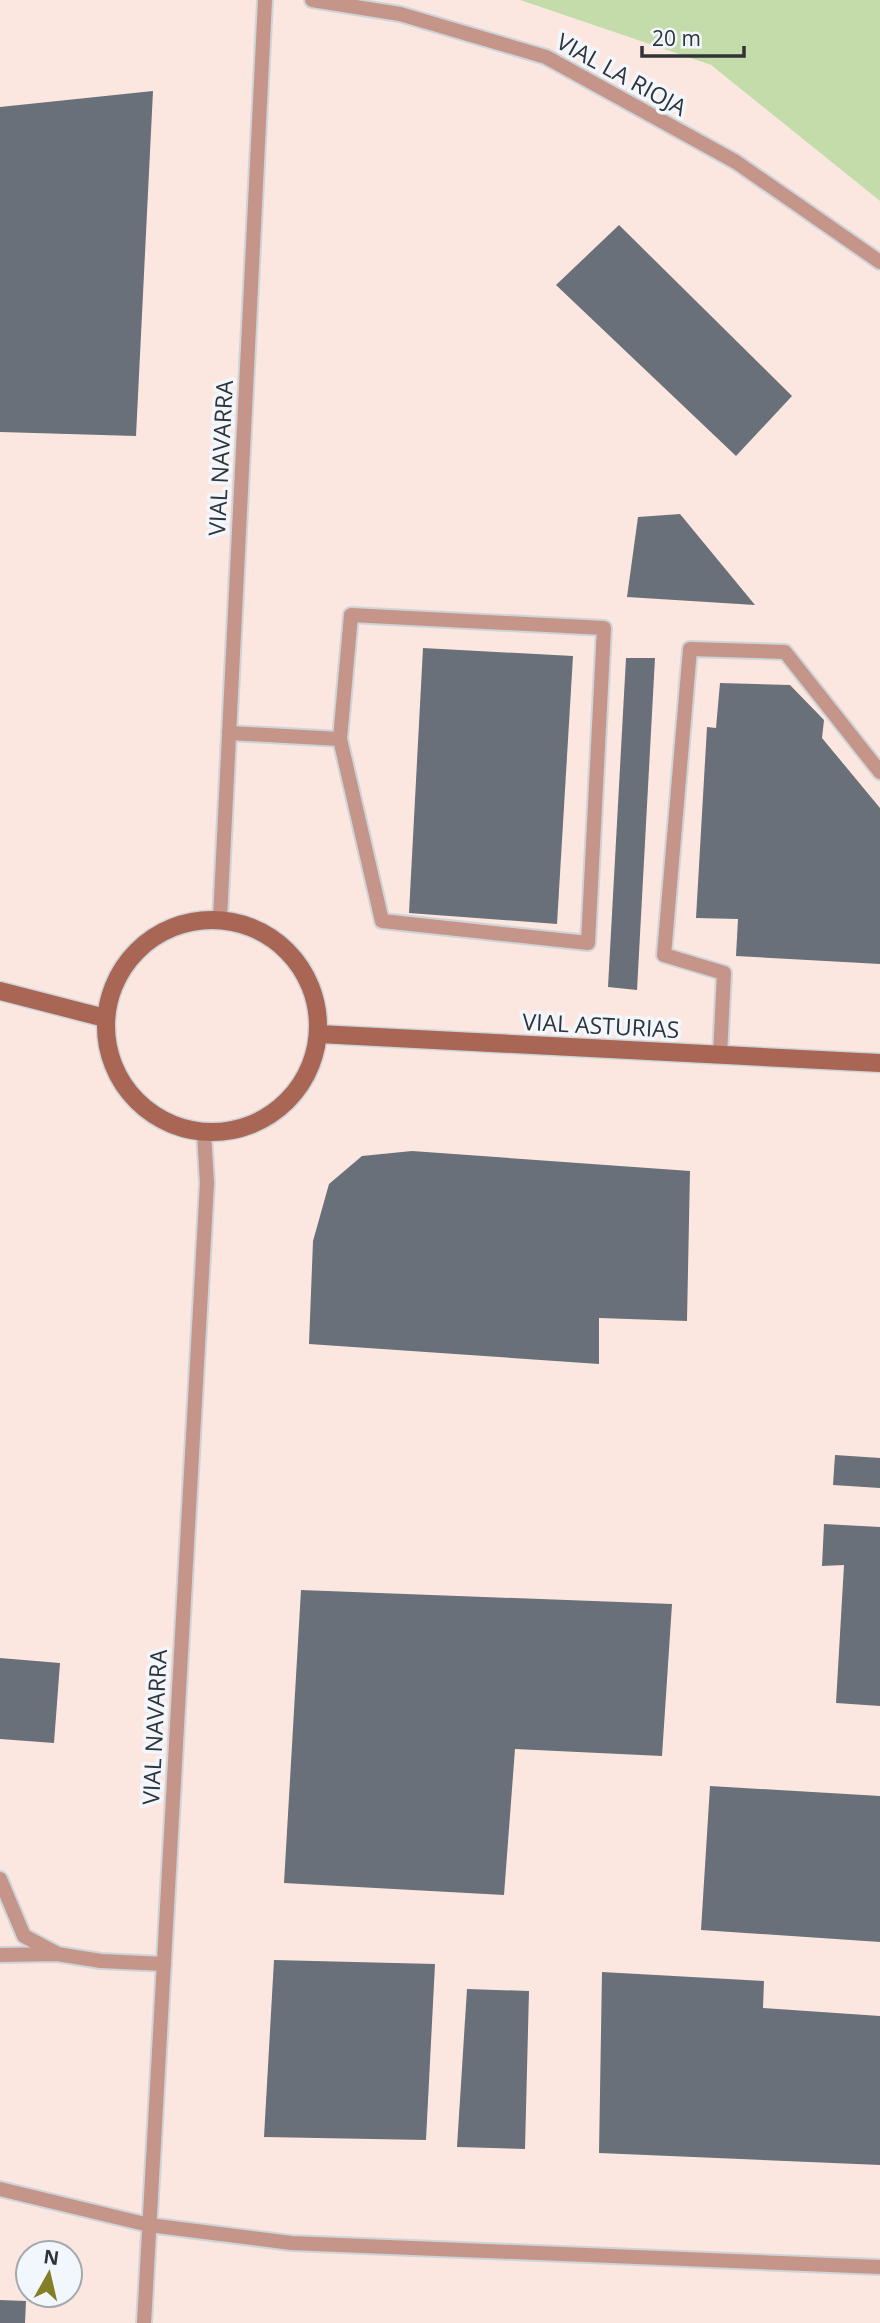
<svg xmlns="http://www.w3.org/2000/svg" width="880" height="2323" viewBox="0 0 880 2323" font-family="'Open Sans',sans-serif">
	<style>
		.industrial { fill: #fce7e0; fill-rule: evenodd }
		.green { fill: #c4dcaa }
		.building { fill: #697079 }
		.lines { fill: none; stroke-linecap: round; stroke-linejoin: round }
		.lane-casing { stroke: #cfd4d9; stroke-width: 18 }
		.secondary-casing { stroke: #cfd4d9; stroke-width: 21 }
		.lane { stroke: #c59589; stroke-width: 14 }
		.secondary { stroke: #a96655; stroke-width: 18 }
		.labels { text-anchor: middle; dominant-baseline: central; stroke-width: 7; stroke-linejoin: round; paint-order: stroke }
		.street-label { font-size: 23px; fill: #303337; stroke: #f2f7fd }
	</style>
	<rect width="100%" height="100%" fill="#f2f7fd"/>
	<path class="industrial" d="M0 0H520L711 65 880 201V2323H0ZM28 2253H70V2295H28Z"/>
	<polygon class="green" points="520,0 880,0 880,201 711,65"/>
	<g class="building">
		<polygon points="153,91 136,436 0,432 0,107"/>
		<polygon points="619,225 792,396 736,456 556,285"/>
		<polygon points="680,514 755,605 627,597 638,517"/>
		<polygon points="423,648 573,656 557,924 409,913"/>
		<polygon points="626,658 655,658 637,990 608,987"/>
		<polygon points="720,683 790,685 824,720 822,738 880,808 880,964 736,956 738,919 696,918 707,727 716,728"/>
		<polygon points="412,1151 690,1171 687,1321 599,1318 599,1364 309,1344 313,1241 329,1184 362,1156"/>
		<polygon points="835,1455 880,1458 880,1488 833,1485"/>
		<polygon points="824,1524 880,1527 880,1706 836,1703 844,1565 822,1566"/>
		<polygon points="301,1590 672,1604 662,1756 515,1749 504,1895 284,1883"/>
		<polygon points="0,1658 60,1663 54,1743 0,1739"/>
		<polygon points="710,1786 880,1796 880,1942 701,1930"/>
		<polygon points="274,1960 435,1964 426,2140 264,2137"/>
		<polygon points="602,1972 764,1981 763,2008 880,2016 880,2165 599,2153"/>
		<polygon points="467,1989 529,1991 525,2149 457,2147"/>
		<polygon points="0,2300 26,2301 25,2323 0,2323"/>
	</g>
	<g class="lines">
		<defs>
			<g id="lane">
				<polyline points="312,0 400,14 546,57 736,162 880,262"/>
				<polyline points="229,733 340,739 351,615 604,628 588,943 382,921 340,739"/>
				<polyline points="220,919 265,0"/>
				<polyline points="720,1055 724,973 664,955 690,649 785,652 880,772"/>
				<polyline points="0,1879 24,1936 56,1953"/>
				<polyline points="0,1955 57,1954 101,1961 164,1964"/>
				<polyline points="0,2189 149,2225 291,2243 880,2267"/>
				<polyline points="144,2323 207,1183 204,1133"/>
			</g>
			<g id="secondary">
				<circle cx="212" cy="1026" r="106"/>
				<polyline points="0,991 105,1018"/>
				<polyline points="319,1034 880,1063"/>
			</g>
		</defs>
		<use href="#lane" class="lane-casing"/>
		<use href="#secondary" class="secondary-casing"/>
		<use href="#lane" class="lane"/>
		<use href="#secondary" class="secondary"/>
	</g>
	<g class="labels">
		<g class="street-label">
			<text transform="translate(622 74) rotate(29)">VIAL LA RIOJA</text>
			<text transform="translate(220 458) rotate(-87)">VIAL NAVARRA</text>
			<text transform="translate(601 1025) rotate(3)">VIAL ASTURIAS</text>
			<text transform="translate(154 1727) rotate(-87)">VIAL NAVARRA</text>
		</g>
	</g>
	<g transform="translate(49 2274) rotate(8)"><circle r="33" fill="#f2f7fd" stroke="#a4a9ae" stroke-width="2"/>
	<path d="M0-5L12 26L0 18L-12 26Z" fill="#847f26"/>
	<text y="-10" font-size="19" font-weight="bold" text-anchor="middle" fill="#303337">N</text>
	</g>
	<path d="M642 46v10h102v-10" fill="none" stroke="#303337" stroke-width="3.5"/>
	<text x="652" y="46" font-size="21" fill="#303337" stroke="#f2f7fd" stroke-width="5" paint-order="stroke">20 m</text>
</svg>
